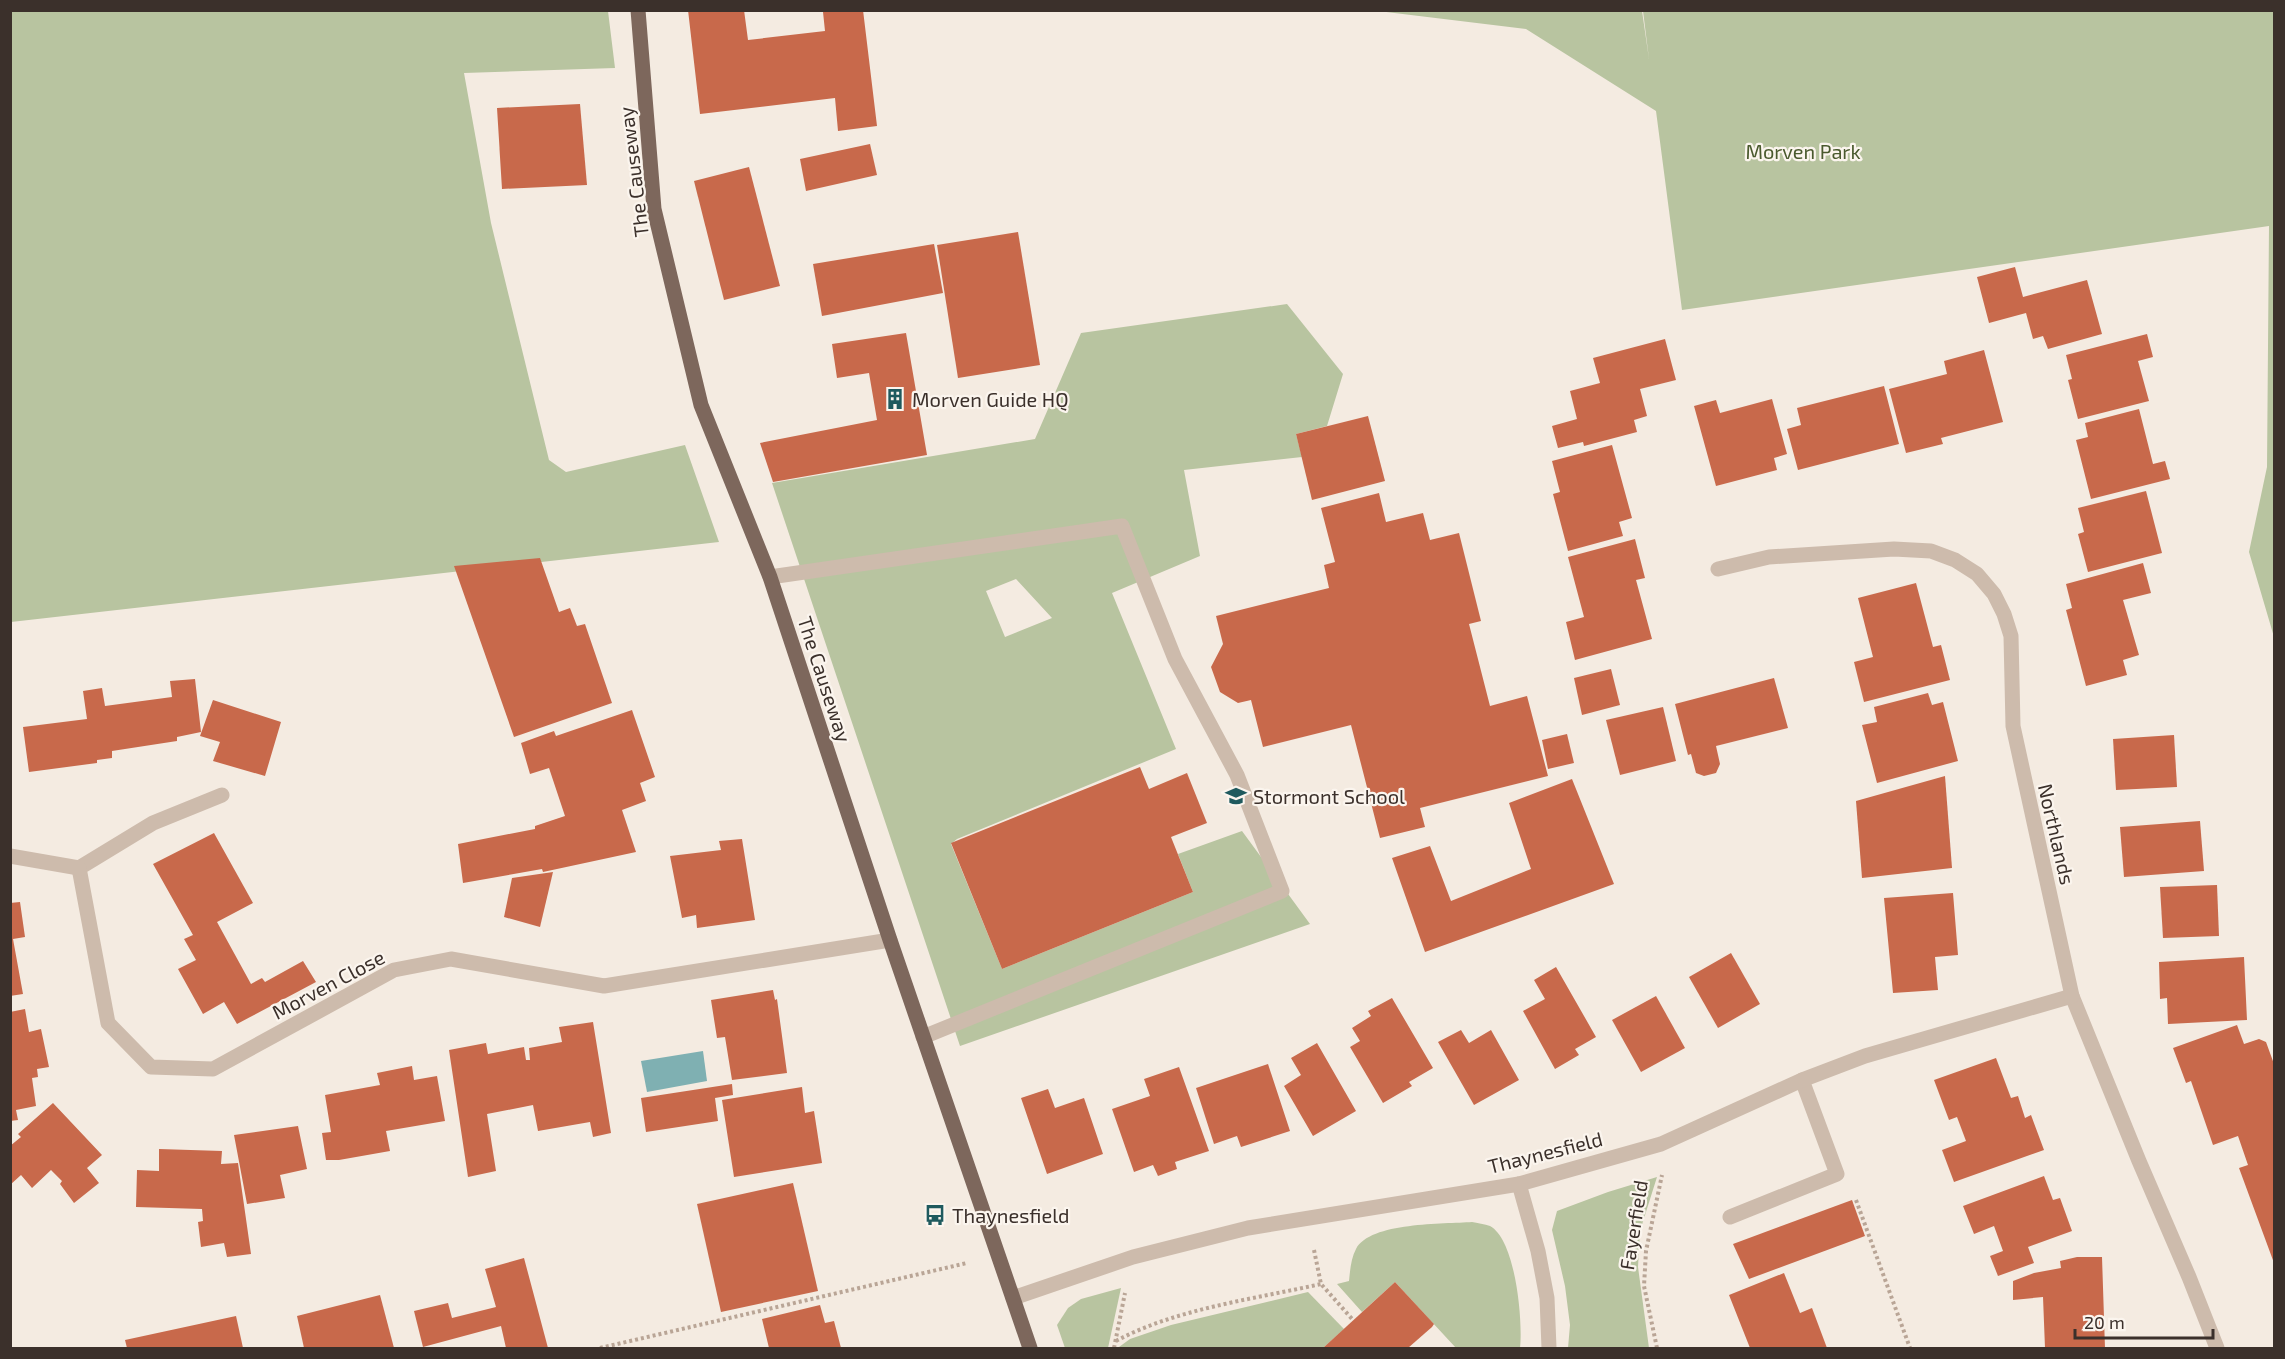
<svg xmlns="http://www.w3.org/2000/svg" width="2285" height="1359" viewBox="0 0 2285 1359" font-family="'Exo 2',sans-serif">
	<style>
		.green { fill: #b8c4a0; fill-rule: evenodd }
		.water { fill: #7fb0b2 }
		.building { fill: #c8694b }
		.lines { fill: none; stroke-linecap: round; stroke-linejoin: round }
		.path { stroke: #b9a596; stroke-width: 4; stroke-dasharray: 3 3; stroke-linecap: butt }
		.minor { stroke: #cdbbac; stroke-width: 15 }
		.major { stroke: #7d675c; stroke-width: 15 }
		.labels { text-anchor: middle; dominant-baseline: central; stroke-width: 4.5; stroke-linejoin: round; paint-order: stroke }
		.park-label { font-size: 20px; fill: #4a5a2e; stroke: #fbf5ee }
		.street-label { font-size: 20px; fill: #3b302b; stroke: #fbf5ee }
		.poi-label { font-size: 20px; fill: #3b302b; stroke: #fbf5ee; text-anchor: start }
	</style>
	<rect width="100%" height="100%" fill="#f4ebe1"/>
	<g class="green">
		<polygon points="10,11 608,11 615,68 464,73 491,223 549,460 566,472 685,445 719,542 11,622"/>
		<polygon points="1378,11 1642,11 1649,59 1643,11 2274,11 2274,637 2249,552 2267,467 2269,226 1682,310 1656,111 1526,29"/>
		<path d="M1287 304 1343 374 1327 426 1296 434 1302 457 1184 470 1200 556 1112 593 1176 749 957 839 951 844 1002 969 1193 892 1178 854 1242 831 1310 924 960 1046 772 483 1035 439 1081 333ZM1016 579 1052 618 1005 637 986 591Z"/>
		<polygon points="1657,1177 1640,1231 1638,1267 1649,1348 1568,1348 1570,1325 1565,1286 1552,1230 1557,1211 1608,1192"/>
		<path d="M1472 1222C1477 1223 1485 1224 1490 1226 1516 1240 1523 1322 1520 1348H1456L1395 1282 1362 1312 1337 1284 1349 1281C1350 1271 1351 1258 1356 1249 1370 1222 1444 1224 1472 1222Z"/>
		<polygon points="1121,1288 1108,1348 1065,1348 1057,1325 1068,1308 1081,1299"/>
		<polygon points="1308,1292 1344,1329 1323,1348 1119,1347 1130,1339 1171,1325"/>
	</g>
	<polygon class="water" points="703,1051 707,1081 647,1092 641,1061"/>
	<g class="building">
		<polygon points="688,10 744,10 748,40 825,31 823,12 863,10 877,126 838,131 835,98 700,114"/>
		<polygon points="580,104 587,185 502,189 497,108"/>
		<polygon points="870,144 877,175 806,191 800,159"/>
		<polygon points="749,167 780,286 724,300 694,181"/>
		<polygon points="1018,232 1040,365 958,378 937,245"/>
		<polygon points="934,244 943,293 822,316 813,264"/>
		<polygon points="2015,267 2023,297 2087,280 2102,334 2048,349 2043,336 2033,339 2026,313 1989,323 1977,277"/>
		<polygon points="906,333 927,455 773,482 760,443 877,420 869,373 837,378 832,344"/>
		<polygon points="2147,334 2153,357 2138,361 2149,401 2078,419 2068,380 2072,379 2066,355"/>
		<polygon points="1665,339 1676,380 1640,389 1647,416 1634,420 1637,432 1584,446 1583,442 1558,448 1552,426 1577,419 1570,391 1600,383 1593,358"/>
		<polygon points="1984,350 2003,422 1941,438 1943,444 1906,453 1889,389 1947,374 1944,361"/>
		<polygon points="1884,386 1899,444 1798,470 1787,429 1801,425 1797,408"/>
		<polygon points="1772,399 1787,454 1774,458 1777,470 1716,486 1694,406 1716,400 1720,413"/>
		<polygon points="2139,409 2153,464 2165,461 2170,479 2091,499 2076,440 2088,437 2085,423"/>
		<polygon points="1368,416 1385,481 1312,500 1296,434"/>
		<polygon points="1612,445 1632,518 1619,522 1623,536 1568,551 1553,494 1560,492 1552,461"/>
		<polygon points="2146,491 2162,553 2088,572 2078,534 2084,532 2078,508"/>
		<polygon points="1379,493 1386,522 1423,513 1430,540 1459,533 1481,621 1469,624 1490,706 1527,696 1548,776 1420,808 1425,827 1380,838 1351,725 1263,747 1251,700 1238,703 1220,692 1211,667 1223,644 1216,616 1329,588 1324,565 1335,562 1321,508"/>
		<polygon points="1635,539 1645,578 1636,580 1652,639 1575,660 1566,622 1584,617 1568,557"/>
		<polygon points="540,558 559,612 570,608 577,626 585,624 612,703 514,737 454,566"/>
		<polygon points="2143,563 2151,593 2123,600 2139,655 2123,660 2127,675 2086,686 2066,610 2072,608 2066,584"/>
		<polygon points="1916,583 1933,647 1941,645 1950,680 1864,702 1854,662 1873,657 1858,598"/>
		<polygon points="1611,669 1620,705 1582,715 1574,678"/>
		<polygon points="1774,678 1788,728 1716,746 1720,764 1716,773 1704,776 1696,773 1691,754 1688,755 1675,704"/>
		<polygon points="195,679 201,732 177,737 177,741 112,751 112,758 97,760 97,763 29,772 23,727 87,719 83,691 102,688 105,706 172,697 170,681"/>
		<polygon points="1928,693 1932,705 1943,702 1958,761 1877,783 1862,725 1877,722 1874,707"/>
		<polygon points="213,700 281,722 265,776 213,761 220,742 200,736"/>
		<polygon points="1663,707 1676,761 1620,775 1606,720"/>
		<polygon points="632,710 655,777 640,783 646,801 622,810 636,852 543,872 542,869 463,883 458,844 535,829 535,826 565,816 549,768 530,774 521,743 554,731 556,736"/>
		<polygon points="1567,734 1574,763 1548,769 1542,740"/>
		<polygon points="2174,735 2177,787 2116,790 2113,739"/>
		<polygon points="1140,767 1149,789 1187,773 1207,823 1171,837 1193,892 1002,969 951,843"/>
		<polygon points="1945,776 1952,868 1862,878 1856,801"/>
		<polygon points="1572,779 1614,884 1425,952 1392,858 1430,846 1451,901 1531,869 1509,803"/>
		<polygon points="2200,821 2204,871 2124,877 2120,827"/>
		<polygon points="214,833 253,903 217,922 251,984 262,978 265,982 303,961 316,982 237,1024 224,1002 203,1014 178,969 196,960 184,939 193,935 153,864"/>
		<polygon points="742,839 755,920 697,928 696,915 682,918 670,856 721,850 719,841"/>
		<polygon points="553,872 540,927 504,917 512,878"/>
		<polygon points="2217,885 2219,936 2163,938 2160,887"/>
		<polygon points="1953,893 1958,955 1935,957 1938,990 1893,993 1884,898"/>
		<polygon points="20,902 25,937 13,939 23,994 10,996 10,903"/>
		<polygon points="1731,953 1760,1004 1718,1028 1689,977"/>
		<polygon points="2244,957 2247,1020 2168,1024 2167,998 2160,999 2159,962"/>
		<polygon points="1556,967 1596,1037 1575,1049 1579,1055 1555,1069 1523,1011 1545,999 1534,980"/>
		<polygon points="773,990 775,1000 777,999 787,1073 732,1080 725,1037 717,1038 711,1000"/>
		<polygon points="1656,996 1685,1048 1641,1072 1612,1020"/>
		<polygon points="1392,998 1433,1068 1409,1082 1412,1086 1383,1103 1350,1047 1360,1041 1352,1028 1371,1016 1368,1011"/>
		<polygon points="25,1009 29,1032 41,1029 49,1067 37,1069 38,1077 32,1078 36,1106 16,1110 18,1120 10,1121 10,1012"/>
		<polygon points="593,1022 611,1133 593,1137 590,1122 538,1131 533,1105 487,1114 496,1171 468,1177 449,1050 486,1043 488,1054 524,1047 526,1060 530,1060 529,1048 562,1042 559,1027"/>
		<polygon points="2237,1025 2244,1044 2259,1039 2266,1042 2274,1064 2273,1077 2274,1083 2274,1263 2239,1168 2248,1165 2238,1136 2213,1145 2191,1081 2186,1083 2173,1048"/>
		<polygon points="1461,1030 1469,1043 1491,1030 1519,1080 1474,1105 1438,1042"/>
		<polygon points="1317,1043 1356,1111 1313,1136 1284,1086 1301,1075 1291,1058"/>
		<polygon points="1996,1058 2011,1098 2018,1096 2025,1118 2031,1115 2044,1150 1954,1182 1942,1150 1966,1141 1957,1117 1949,1120 1934,1080"/>
		<polygon points="1268,1064 1290,1131 1241,1147 1237,1136 1214,1144 1196,1088"/>
		<polygon points="412,1066 414,1080 437,1076 445,1121 386,1131 390,1151 339,1160 326,1160 322,1133 331,1132 325,1095 380,1085 377,1073"/>
		<polygon points="1179,1067 1209,1151 1175,1162 1177,1169 1158,1176 1153,1165 1134,1172 1112,1109 1150,1096 1144,1079"/>
		<polygon points="732,1084 733,1095 715,1098 718,1121 646,1132 641,1098"/>
		<polygon points="802,1087 805,1113 814,1111 822,1163 734,1177 722,1100"/>
		<polygon points="1048,1089 1055,1108 1084,1098 1103,1154 1047,1174 1021,1098"/>
		<polygon points="53,1103 102,1155 87,1168 99,1183 74,1203 60,1184 62,1181 51,1170 32,1188 21,1175 10,1185 10,1146 21,1137 18,1134"/>
		<polygon points="298,1126 307,1169 280,1175 285,1198 247,1204 234,1135"/>
		<polygon points="159,1149 222,1151 221,1164 238,1163 251,1254 227,1257 224,1243 201,1247 198,1222 203,1221 202,1209 136,1207 137,1170 159,1171"/>
		<polygon points="2044,1176 2053,1200 2060,1198 2072,1231 2028,1247 2034,1263 1998,1276 1990,1256 2003,1251 1994,1226 1974,1234 1963,1206"/>
		<polygon points="793,1183 818,1291 721,1312 697,1204"/>
		<polygon points="1852,1200 1865,1236 1749,1279 1733,1244"/>
		<polygon points="2077,1257 2102,1257 2105,1348 2045,1348 2043,1297 2013,1300 2013,1281 2034,1273 2061,1268 2060,1261"/>
		<polygon points="524,1258 548,1348 506,1348 501,1326 423,1347 414,1311 448,1303 452,1318 496,1307 485,1269"/>
		<polygon points="1784,1273 1800,1313 1812,1308 1827,1348 1750,1348 1729,1295"/>
		<polygon points="1395,1282 1434,1324 1432,1327 1408,1348 1323,1348"/>
		<polygon points="380,1295 394,1348 304,1348 297,1316"/>
		<polygon points="820,1305 825,1323 834,1321 841,1348 769,1348 762,1319"/>
		<polygon points="236,1316 243,1348 127,1348 125,1340"/>
	</g>
	<g class="lines">
		<g class="path">
			<polyline points="1856,1200 1910,1348"/>
			<polyline points="1314,1250 1321,1284 1353,1320"/>
			<path d="M1116 1341C1175 1309 1254 1299 1321 1284"/>
			<polyline points="600,1348 967,1263"/>
			<polyline points="1114,1348 1125,1293"/>
			<polyline points="1657,1348 1644,1286 1646,1251 1662,1175"/>
		</g>
		<g class="minor">
			<polyline points="1718,569 1769,557 1894,549 1931,551 1955,560 1977,574 1994,594 2004,614 2011,636 2013,726 2072,996 2139,1161 2189,1277 2217,1348"/>
			<polyline points="770,577 1122,526 1175,659 1237,775 1282,891 923,1037"/>
			<polyline points="222,795 153,823 79,868 108,1023 151,1067 213,1069 394,970 451,959 604,986 890,940"/>
			<polyline points="10,856 79,868"/>
			<polyline points="1519,1184 1538,1251 1547,1298 1549,1348"/>
			<polyline points="1730,1217 1837,1174 1802,1080"/>
			<polyline points="1013,1298 1133,1257 1248,1228 1519,1184 1661,1144 1802,1080 1865,1056 2072,996"/>
		</g>
		<polyline class="major" points="638,10 654,209 701,405 770,577 890,940 1030,1348"/>
	</g>
	<defs>
		<symbol id="building-bare" viewBox="-9 -9 18 18"><path d="M-4-6H4V6H1V3H-1V6H-4ZM-2.5-4.3h1.7v1.8h-1.7ZM.8-4.3h1.7v1.8H.8ZM-2.5-1h1.7V.8h-1.7ZM.8-1h1.7V.8H.8Z" fill="#1f5a5e" stroke="#fbf5ee" stroke-width="2.5" paint-order="stroke"/></symbol>
		<symbol id="school-bare" viewBox="-9 -9 18 18"><path d="M0-5L7-2L0 1L-7-2ZM-4 1L0 2.5L4 1V4Q0 6-4 4Z" fill="#1f5a5e" stroke="#fbf5ee" stroke-width="2.5" paint-order="stroke"/></symbol>
		<symbol id="bus-bare" viewBox="-9 -9 18 18"><path d="M-5-6H5V4H4V6H2V4H-2V6H-4V4H-5ZM-3.5-4V0h7V-4ZM-3.5 1.2v1.5H-2V1.2ZM2 1.2v1.5H3.5V1.2Z" fill="#1f5a5e" stroke="#fbf5ee" stroke-width="2.5" paint-order="stroke"/></symbol>
	</defs>
	<g fill-rule="evenodd">
		<use href="#building-bare" x="880" y="384" width="30" height="30"/>
		<use href="#school-bare" x="1221" y="781" width="30" height="30"/>
		<use href="#bus-bare" x="920" y="1200" width="30" height="30"/>
	</g>
	<g class="labels">
		<g class="park-label">
			<text x="1803" y="151">Morven Park</text>
		</g>
		<g class="street-label">
			<text transform="translate(633 172) rotate(-97)">The Causeway</text>
			<text transform="translate(825 679) rotate(72)">The Causeway</text>
			<text transform="translate(2057 834) rotate(77)">Northlands</text>
			<text transform="translate(328 984) rotate(-28)">Morven Close</text>
			<text transform="translate(1545 1152) rotate(-14)">Thaynesfield</text>
			<text transform="translate(1633 1225) rotate(-81)">Fayerfield</text>
		</g>
		<g class="poi-label">
			<text x="912" y="399">Morven Guide HQ</text>
			<text x="1253" y="796">Stormont School</text>
			<text x="952" y="1215">Thaynesfield</text>
		</g>
	</g>
	<rect width="2285" height="1359" fill="none" stroke="#3b302b" stroke-width="24"/>
	<path d="M2075 1329v9h138v-9" fill="none" stroke="#3b302b" stroke-width="3"/>
	<text x="2084" y="1329" font-size="18" fill="#3b302b" stroke="#fbf5ee" stroke-width="4.5" paint-order="stroke">20 m</text>
</svg>
